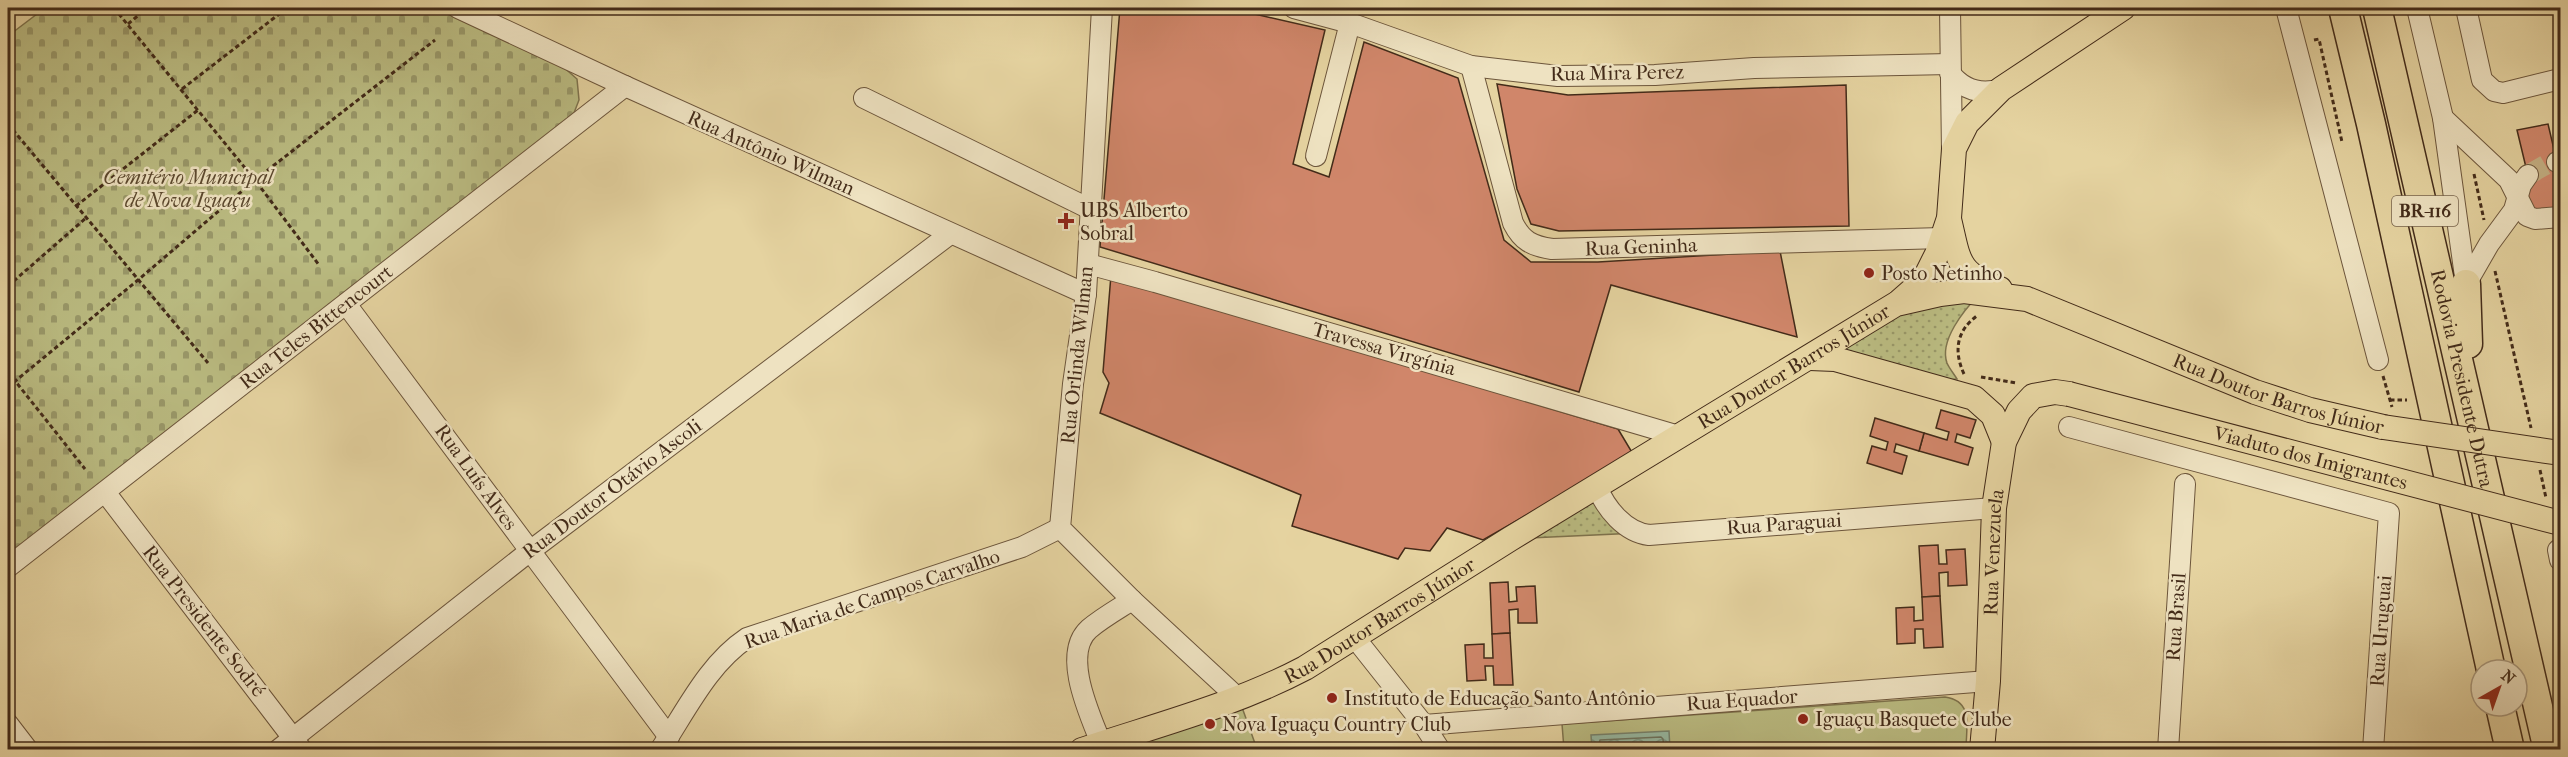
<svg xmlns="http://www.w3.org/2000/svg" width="2568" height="757" viewBox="0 0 2568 757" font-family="'IM FELL French Canon',serif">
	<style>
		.grass { fill: url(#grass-dots); stroke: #7e734d; stroke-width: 1.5 }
		.cemetery { fill: url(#cemetery-stones); stroke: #7e734d; stroke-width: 1.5 }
		.garden { fill: #babb81; stroke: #7e734d; stroke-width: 1.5 }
		.water { fill: url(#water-waves); stroke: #75806b; stroke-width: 1.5 }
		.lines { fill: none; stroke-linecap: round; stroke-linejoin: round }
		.shore { stroke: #6c725d; stroke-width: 1.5 }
		.building { fill: #d0866a; stroke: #432b19; stroke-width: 1.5 }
		.minor-tunnel { stroke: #c5b185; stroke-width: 20; stroke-dasharray: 20 10; stroke-linecap: butt }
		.minor-casing { stroke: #6c553b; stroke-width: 22 }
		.major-casing { stroke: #432b19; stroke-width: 26 }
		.highway-casing { stroke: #432b19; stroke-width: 31 }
		.path { stroke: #432b19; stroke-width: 3; stroke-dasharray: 4.5 3; stroke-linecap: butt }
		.minor { stroke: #eee2c1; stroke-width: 20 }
		.major { stroke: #e5d3a0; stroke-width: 24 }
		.highway { stroke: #e5d3a0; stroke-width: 28 }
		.major-bridge-casing { stroke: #432b19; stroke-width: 26; stroke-linecap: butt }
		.major-bridge { stroke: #e5d3a0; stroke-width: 24 }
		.poi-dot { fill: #8f2418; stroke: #eee2c1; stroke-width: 2 }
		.labels { text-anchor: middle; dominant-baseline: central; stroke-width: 5; stroke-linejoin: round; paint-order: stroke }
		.shield { fill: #eee2c1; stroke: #76624b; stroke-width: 1.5 }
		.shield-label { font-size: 18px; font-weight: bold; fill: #432b19 }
		.street-label { font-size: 20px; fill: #432b19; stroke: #eee2c1 }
		.park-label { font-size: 20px; font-style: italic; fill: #5b482e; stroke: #eee2c1 }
		.poi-label { font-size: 20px; fill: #432b19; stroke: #eee2c1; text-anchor: start }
	</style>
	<defs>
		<pattern id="grass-dots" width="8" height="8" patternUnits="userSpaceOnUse" patternTransform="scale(1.5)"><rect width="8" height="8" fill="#babb81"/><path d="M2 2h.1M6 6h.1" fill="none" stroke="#999869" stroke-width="1.8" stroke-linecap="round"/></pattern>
		<pattern id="cemetery-stones" width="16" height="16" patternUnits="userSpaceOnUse" patternTransform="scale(1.5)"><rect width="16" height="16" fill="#babb81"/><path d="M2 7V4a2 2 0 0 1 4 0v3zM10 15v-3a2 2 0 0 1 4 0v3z" fill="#999869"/></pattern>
		<pattern id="water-waves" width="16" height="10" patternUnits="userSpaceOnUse" patternTransform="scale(1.5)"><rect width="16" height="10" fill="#96b8a1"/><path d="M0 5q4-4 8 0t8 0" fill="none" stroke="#7c9682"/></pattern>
	</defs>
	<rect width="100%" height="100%" fill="#e5d3a0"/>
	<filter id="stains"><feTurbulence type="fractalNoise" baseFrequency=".00333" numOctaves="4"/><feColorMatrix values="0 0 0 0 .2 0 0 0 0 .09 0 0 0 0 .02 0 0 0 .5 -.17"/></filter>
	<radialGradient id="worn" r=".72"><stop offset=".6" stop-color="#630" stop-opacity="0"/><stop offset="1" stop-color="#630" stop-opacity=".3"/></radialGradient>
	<g class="grass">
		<path d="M1978 296C1964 310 1939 341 1947 363 1949 368 1954 374 1957 379L1939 381 1831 350 1906 306Z"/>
		<polygon points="1597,487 1637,533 1510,539"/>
	</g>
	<polygon class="cemetery" points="45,8 435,8 561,65 577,79 579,100 572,118 8,555 8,36"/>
	<g class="garden">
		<path d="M1945 697C1974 701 1966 727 1966 750L1564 749 1562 724Z"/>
		<polygon points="1239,699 1257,749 1105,750"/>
	</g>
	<polygon class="water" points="1669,731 1670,749 1592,749 1591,735"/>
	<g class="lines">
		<polyline class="shore" points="1597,750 1600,740 1661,737 1663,739 1664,750"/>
	</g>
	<g class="building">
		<polygon points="1120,8 1228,8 1325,30 1293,164 1329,177 1364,42 1458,78 1504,240 1531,262 1598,262 1780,251 1797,337 1611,285 1579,392 1100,247"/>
		<polygon points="1497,84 1568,95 1846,85 1849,226 1559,231 1531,224 1517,189"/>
		<polygon points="2548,124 2560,175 2560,208 2529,214 2521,186 2530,184 2517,130"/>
		<polygon points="1111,275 1618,429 1633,454 1483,540 1447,528 1430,551 1405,548 1398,559 1292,526 1301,495 1100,413 1109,383 1103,372"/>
		<polygon points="1941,410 1976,420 1970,438 1957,434 1955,442 1973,448 1968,465 1919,451 1924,433 1947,440 1949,432 1936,428"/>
		<polygon points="1875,418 1924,433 1919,451 1896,444 1894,452 1907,456 1902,474 1867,463 1872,446 1886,450 1888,442 1870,436"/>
		<polygon points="1938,545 1939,564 1947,564 1946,550 1965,549 1967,585 1948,586 1948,572 1939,573 1940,596 1922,597 1919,546"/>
		<polygon points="1508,582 1509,602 1517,601 1516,587 1535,586 1537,623 1518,623 1518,609 1509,610 1510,633 1492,634 1490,583"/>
		<polygon points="1940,596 1943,647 1924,648 1923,629 1915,629 1915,643 1897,644 1896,608 1914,607 1914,621 1923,620 1922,597"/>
		<polygon points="1510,633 1513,685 1494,685 1493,666 1485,666 1486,680 1467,681 1465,645 1484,644 1484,658 1493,658 1492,634"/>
	</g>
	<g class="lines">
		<polyline class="minor-tunnel" points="2528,175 2547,164 2557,162"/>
		<defs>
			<g id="minor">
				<polyline points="458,8 625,86 1086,294"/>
				<polyline points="1102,8 1086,294 1073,384 1060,528 1132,600 1239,699"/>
				<polyline points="1294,8 1350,23 1471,66 1558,76 1655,75 1754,68 1950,64"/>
				<polyline points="1950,8 1952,152"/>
				<polyline points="2286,8 2378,360"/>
				<polyline points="2417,8 2443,118 2466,284"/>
				<polyline points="2466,8 2482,80 2494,91 2503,93 2560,79"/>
				<path d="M1471 66 1513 223C1522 241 1532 246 1552 249L1942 238"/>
				<path d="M1950 73C1963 90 1981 95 2001 89"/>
				<polyline points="864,98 1090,209"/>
				<polyline points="2443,118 2509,180 2527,216 2535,219 2560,217"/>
				<polyline points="1316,156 1350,23"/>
				<polyline points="2557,162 2560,161"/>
				<polyline points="1088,264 1155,282 1679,436"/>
				<polyline points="2466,284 2489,244 2514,210 2521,185 2528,175"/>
				<polyline points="346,304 669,737"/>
				<polyline points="2069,427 2389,513 2373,750"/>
				<path d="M1597 487C1606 509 1625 532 1649 535L1994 508"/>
				<polyline points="105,492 302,750"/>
				<polyline points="2558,550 2560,560"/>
				<polyline points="8,567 625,86"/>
				<polyline points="1355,638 1424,725 1440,750"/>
				<polyline points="8,724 28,750"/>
				<polyline points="1424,725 1988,681"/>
				<path d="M1101 743C1090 715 1061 654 1089 629 1102 618 1118 609 1132 600"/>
				<polyline points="278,750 530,551 950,234"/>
				<path d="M660 750C686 711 708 664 747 638L1022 547 1060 528"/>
				<polyline points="2168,750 2185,484"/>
			</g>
			<g id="major">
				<path d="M1949 219C1959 260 1956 273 2000 289"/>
				<polyline points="1900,301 1924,280 1937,254 1949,218 1954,149 1967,123 2001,89 2123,8"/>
				<polyline points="1810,358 1835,359 1974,398 1993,415 2004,442"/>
				<path id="s1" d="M1082 750C1157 725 1235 705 1305 668L1510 539 1896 304 1940 294 1964 291 2027 299 2255 392 2310 410 2383 427"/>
				<path id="s2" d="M1982 750 1988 681 1994 508 2004 442 2019 411 2033 396 2055 392 2069 394"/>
			</g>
			<g id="highway">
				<polyline points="2343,8 2371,124 2491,670"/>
				<path id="s3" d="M2377 8 2548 750"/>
				<polyline points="2466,284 2468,344"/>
				<polyline points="2500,706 2510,750"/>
			</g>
		</defs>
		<use href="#minor" class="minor-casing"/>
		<use href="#major" class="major-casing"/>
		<use href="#highway" class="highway-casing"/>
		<g class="path">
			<polyline points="114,8 255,180 319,265"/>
			<polyline points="128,24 147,8"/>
			<polyline points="2314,40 2319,39 2342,142"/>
			<polyline points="182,89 287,8"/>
			<polyline points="8,124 208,363"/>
			<polyline points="2474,174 2484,220"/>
			<polyline points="76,206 198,110"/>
			<polyline points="2495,271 2531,428"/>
			<polyline points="8,286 86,218"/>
			<polyline points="8,372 85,469"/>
			<path d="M1964 374C1953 350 1957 330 1978 315"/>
			<polyline points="2383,376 2392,407"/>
			<polyline points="1981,377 2016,383"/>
			<polyline points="8,387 138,280 255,180 435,40"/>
			<polyline points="2390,400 2407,400"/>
			<polyline points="2540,470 2546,498"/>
		</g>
		<use href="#minor" class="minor"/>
		<use href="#major" class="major"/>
		<use href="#highway" class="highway"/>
		<defs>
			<g id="major-bridge">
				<path id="s4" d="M2069 394 2560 523"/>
				<polyline points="2383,427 2560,453"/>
			</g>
		</defs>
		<use href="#major-bridge" class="major-bridge-casing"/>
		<use href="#major-bridge" class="major-bridge"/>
	</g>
	<g class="poi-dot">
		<path d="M1063 212h6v6h6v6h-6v6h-6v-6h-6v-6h6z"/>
		<circle cx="1869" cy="273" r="6"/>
		<circle cx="1332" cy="698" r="6"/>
		<circle cx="1803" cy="719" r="6"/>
		<circle cx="1210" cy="724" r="6"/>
	</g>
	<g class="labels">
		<rect class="shield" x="2392" y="196" width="66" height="30" rx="4.5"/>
		<g class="shield-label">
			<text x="2425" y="211">BR-116</text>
		</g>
		<g class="street-label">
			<text transform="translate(1617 73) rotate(-1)">Rua Mira Perez</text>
			<text transform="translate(771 153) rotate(24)">Rua Antônio Wilman</text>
			<text transform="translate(1641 247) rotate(-2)">Rua Geninha</text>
			<text transform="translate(316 327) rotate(-38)">Rua Teles Bittencourt</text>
			<text transform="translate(1384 349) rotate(16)">Travessa Virgínia</text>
			<text transform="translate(1077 355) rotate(-84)">Rua Orlinda Wilman</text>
			<text stroke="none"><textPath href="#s1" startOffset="812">Rua Doutor Barros Júnior</textPath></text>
			<text stroke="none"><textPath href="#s3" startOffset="380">Rodovia Presidente Dutra</textPath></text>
			<text stroke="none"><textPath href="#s1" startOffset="1334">Rua Doutor Barros Júnior</textPath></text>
			<text stroke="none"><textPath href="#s4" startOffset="250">Viaduto dos Imigrantes</textPath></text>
			<text transform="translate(476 477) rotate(54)">Rua Luís Alves</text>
			<text transform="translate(612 489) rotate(-37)">Rua Doutor Otávio Ascoli</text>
			<text transform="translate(1784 524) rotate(-4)">Rua Paraguai</text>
			<text stroke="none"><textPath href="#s2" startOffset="198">Rua Venezuela</textPath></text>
			<text transform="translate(872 599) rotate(-19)">Rua Maria de Campos Carvalho</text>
			<text transform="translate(2176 617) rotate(-86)">Rua Brasil</text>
			<text stroke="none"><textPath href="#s1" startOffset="326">Rua Doutor Barros Júnior</textPath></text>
			<text transform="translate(204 621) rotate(52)">Rua Presidente Sodré</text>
			<text transform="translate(2381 631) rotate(-86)">Rua Uruguai</text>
			<text transform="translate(1742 700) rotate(-4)">Rua Equador</text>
		</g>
		<g class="park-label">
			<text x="188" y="177">Cemitério Municipal<tspan x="188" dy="23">de Nova Iguaçu</tspan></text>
		</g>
		<g class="poi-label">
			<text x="1080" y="210">UBS Alberto<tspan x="1080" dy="23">Sobral</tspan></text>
			<text x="1881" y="273">Posto Netinho</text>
			<text x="1344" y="698">Instituto de Educação Santo Antônio</text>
			<text x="1815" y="719">Iguaçu Basquete Clube</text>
			<text x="1222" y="724">Nova Iguaçu Country Club</text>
		</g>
	</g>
	<rect width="2568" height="757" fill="none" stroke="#e5d3a0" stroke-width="30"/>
	<rect x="9" y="9" width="2550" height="739" fill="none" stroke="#432b19" stroke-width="3"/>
	<rect x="15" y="15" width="2538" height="727" fill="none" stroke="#432b19" stroke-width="1.5"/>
	<g transform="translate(2499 688) rotate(40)"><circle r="28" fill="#eee2c1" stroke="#aa997e" stroke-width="1.5"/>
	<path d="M0-4.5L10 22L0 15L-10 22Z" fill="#8f2418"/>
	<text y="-9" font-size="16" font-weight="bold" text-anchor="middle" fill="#432b19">N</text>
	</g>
	<rect width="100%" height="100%" filter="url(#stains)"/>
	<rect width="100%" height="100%" fill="url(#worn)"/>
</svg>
